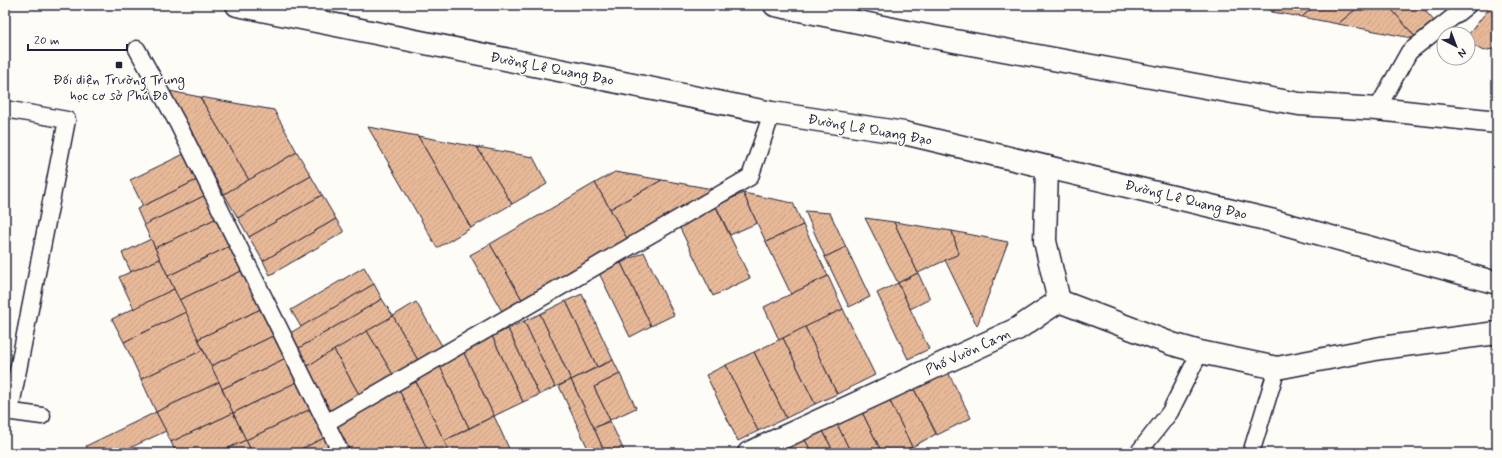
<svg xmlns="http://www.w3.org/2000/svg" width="1502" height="458" viewBox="0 0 1502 458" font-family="Mynerve,sans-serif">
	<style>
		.building { fill: url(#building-hatch); stroke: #22223b }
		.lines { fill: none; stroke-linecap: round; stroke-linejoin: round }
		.service-casing { stroke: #22223b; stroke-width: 19 }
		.minor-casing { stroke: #22223b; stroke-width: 25 }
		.secondary-casing { stroke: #22223b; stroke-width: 25 }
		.service { stroke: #fdfcf7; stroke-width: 16 }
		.minor { stroke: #fdfcf7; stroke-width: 22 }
		.secondary { stroke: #fdfcf7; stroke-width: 22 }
		.poi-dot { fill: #22223b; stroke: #fdfcf7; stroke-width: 1.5 }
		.labels { text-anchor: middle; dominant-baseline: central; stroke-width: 3; stroke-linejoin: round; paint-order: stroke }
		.street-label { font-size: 14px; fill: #22223b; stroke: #fdfcf7 }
		.poi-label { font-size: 14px; fill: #22223b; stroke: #fdfcf7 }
	</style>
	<defs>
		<pattern id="building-hatch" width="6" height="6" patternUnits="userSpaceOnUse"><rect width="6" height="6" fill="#e8b998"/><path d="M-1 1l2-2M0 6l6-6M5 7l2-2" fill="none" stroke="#c79f84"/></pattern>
	</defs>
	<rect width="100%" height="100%" fill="#fdfcf7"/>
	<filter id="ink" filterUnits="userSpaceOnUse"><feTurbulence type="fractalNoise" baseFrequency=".025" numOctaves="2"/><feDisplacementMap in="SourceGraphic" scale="8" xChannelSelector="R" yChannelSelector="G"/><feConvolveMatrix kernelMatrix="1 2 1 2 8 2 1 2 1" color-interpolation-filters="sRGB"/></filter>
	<g filter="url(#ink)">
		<g class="building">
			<polygon points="1266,5 1281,5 1272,12"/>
			<polygon points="1281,5 1316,5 1302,17 1272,12"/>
			<polygon points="1316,5 1361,5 1338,24 1302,17"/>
			<polygon points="1361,5 1388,5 1417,39 1338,24"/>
			<polygon points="1388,5 1420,5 1436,23 1417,39"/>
			<polygon points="1440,5 1457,5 1447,13"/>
			<polygon points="1492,5 1497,5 1497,48 1483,51 1468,42 1468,35"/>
			<polygon points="164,90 200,97 249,180 224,194"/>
			<polygon points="200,97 274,110 297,152 249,180"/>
			<polygon points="368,127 418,136 471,228 437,248"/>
			<polygon points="418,136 477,147 512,204 471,228"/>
			<polygon points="477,147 533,157 547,184 512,204"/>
			<polygon points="190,151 203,177 143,206 130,180"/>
			<polygon points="297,152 311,176 238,218 224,194"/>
			<polygon points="615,172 662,180 610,209 595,183"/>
			<polygon points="311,176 322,195 249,237 238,218"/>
			<polygon points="203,177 210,193 144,225 137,209"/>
			<polygon points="662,180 718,190 629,242 610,209"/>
			<polygon points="595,183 629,242 524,303 490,244"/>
			<polygon points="210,193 221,216 155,248 144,225"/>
			<polygon points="743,193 793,203 803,225 766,242"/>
			<polygon points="743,193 757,223 730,235 716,206"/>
			<polygon points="322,195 336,219 263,261 249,237"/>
			<polygon points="716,207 750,278 713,296 678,224"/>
			<polygon points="805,211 830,213 846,247 825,257"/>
			<polygon points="221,216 234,244 168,276 155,248"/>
			<polygon points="865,218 894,222 918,273 898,283"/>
			<polygon points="336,219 344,232 270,275 263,261"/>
			<polygon points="894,222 952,231 959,254 918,273"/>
			<polygon points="803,225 828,276 791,294 766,242"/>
			<polygon points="952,231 1008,242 977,326 945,260 959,254"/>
			<polygon points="151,239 160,259 131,272 122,253"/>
			<polygon points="234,244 246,269 179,300 168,276"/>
			<polygon points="490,244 524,303 504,315 470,255"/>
			<polygon points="846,247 870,297 849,307 825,257"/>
			<polygon points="644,252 674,315 651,326 621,263"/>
			<polygon points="160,259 174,289 134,309 119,277"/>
			<polygon points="621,263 651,326 630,337 599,273"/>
			<polygon points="364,267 374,284 301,327 291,310"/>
			<polygon points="246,269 265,307 198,339 179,300"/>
			<polygon points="918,273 930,299 910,309 898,283"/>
			<polygon points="828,276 843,309 779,340 764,307"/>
			<polygon points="898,283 929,349 908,359 877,293"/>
			<polygon points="374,284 382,299 294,351 285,336"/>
			<polygon points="174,289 186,312 124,342 112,319"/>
			<polygon points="582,294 613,360 597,367 566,301"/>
			<polygon points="382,299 393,316 304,368 294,351"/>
			<polygon points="566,301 597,367 571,380 540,314"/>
			<polygon points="416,302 444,349 420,364 393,316"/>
			<polygon points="265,307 277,334 211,366 198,339"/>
			<polygon points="843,309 875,375 837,394 805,327"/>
			<polygon points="186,312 203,350 141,379 124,342"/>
			<polygon points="540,314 571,380 555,387 524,321"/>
			<polygon points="393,316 420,364 395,378 367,331"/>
			<polygon points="524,321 555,387 539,395 508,329"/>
			<polygon points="805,327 837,394 815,404 783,338"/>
			<polygon points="508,329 539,395 523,402 492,336"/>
			<polygon points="367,331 395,378 361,398 334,350"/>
			<polygon points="277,334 288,357 222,389 211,366"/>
			<polygon points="492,336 523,402 494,416 463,351"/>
			<polygon points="783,338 815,404 786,418 754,352"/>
			<polygon points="203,350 219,382 156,412 141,379"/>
			<polygon points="334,350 361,398 331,415 304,368"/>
			<polygon points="463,351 494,416 469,428 438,362"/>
			<polygon points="754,352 786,418 758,431 726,365"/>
			<polygon points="288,357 299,381 233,413 222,389"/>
			<polygon points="613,360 620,374 594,387 610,420 594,428 571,380"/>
			<polygon points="438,362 469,428 444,441 413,375"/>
			<polygon points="726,365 758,431 738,441 706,375"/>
			<polygon points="945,366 971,418 937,435 911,383"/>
			<polygon points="620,374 636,408 610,420 594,387"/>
			<polygon points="571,380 594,428 605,453 590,453 559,386"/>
			<polygon points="299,381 313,408 246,440 233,413"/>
			<polygon points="219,382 233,413 171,442 156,412"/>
			<polygon points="416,382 448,449 439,453 429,453 399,390"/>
			<polygon points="911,383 936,434 912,447 887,395"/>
			<polygon points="399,390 429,453 350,453 335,421"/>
			<polygon points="887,395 912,447 899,453 882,453 860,408"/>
			<polygon points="313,408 326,437 293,453 252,453 246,440"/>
			<polygon points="860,408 882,453 851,453 835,420"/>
			<polygon points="156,412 166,431 119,453 90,453 86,446"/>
			<polygon points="233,413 246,440 218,453 176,453 171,442"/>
			<polygon points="494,416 511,453 450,453 444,441"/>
			<polygon points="835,420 851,453 834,453 821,427"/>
			<polygon points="610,421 625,453 605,453 594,428"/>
			<polygon points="821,427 834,453 812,453 803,436"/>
			<polygon points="803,436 812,453 783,453 780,448"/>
			<polygon points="326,437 334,453 293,453"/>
			<polygon points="246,440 252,453 218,453"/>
			<polygon points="448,449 450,453 439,453"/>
		</g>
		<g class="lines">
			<defs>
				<g id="service">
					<polyline points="137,49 178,124 341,453"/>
					<polyline points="5,109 67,120 10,411"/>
					<polyline points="1377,109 1409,52 1468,5"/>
					<polyline points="5,411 42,416"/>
					<polyline points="326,423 750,177 772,113"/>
					<polyline points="1138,453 1170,412 1200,352"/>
					<polyline points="1251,453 1277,368"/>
				</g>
				<g id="minor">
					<polyline points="1047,167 1045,241 1059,301"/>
					<polyline points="1059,301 1172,344 1200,352 1277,368 1381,348 1497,333"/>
					<polyline points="749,453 1017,329 1059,301"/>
				</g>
				<g id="secondary">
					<polyline points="237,5 772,113 904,133 1274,221 1497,283"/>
					<polyline points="775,5 922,35 1299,104 1377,109 1497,122"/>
				</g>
			</defs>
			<use href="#service" class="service-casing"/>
			<use href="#minor" class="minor-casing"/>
			<use href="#secondary" class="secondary-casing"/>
			<use href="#service" class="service"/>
			<use href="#minor" class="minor"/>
			<use href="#secondary" class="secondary"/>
		</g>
	</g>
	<rect class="poi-dot" x="115" y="61" width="8" height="8" rx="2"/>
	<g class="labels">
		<g class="street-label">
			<text transform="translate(552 69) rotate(11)">Đường Lê Quang Đạo</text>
			<text transform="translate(870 130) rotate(10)">Đường Lê Quang Đạo</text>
			<text transform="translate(1186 200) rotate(14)">Đường Lê Quang Đạo</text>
			<text transform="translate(968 352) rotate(-25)">Phố Vườn Cam</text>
		</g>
		<g class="poi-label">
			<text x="119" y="80">Đối diện Trường Trung<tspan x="119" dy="16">học cơ sở Phú Đô</tspan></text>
		</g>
	</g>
	<rect width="1502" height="458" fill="none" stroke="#fdfcf7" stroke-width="20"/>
	<rect x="10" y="10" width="1482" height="438" fill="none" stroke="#22223b" stroke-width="1.5" filter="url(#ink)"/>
	<g transform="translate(1456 46) rotate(138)"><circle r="19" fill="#fdfcf7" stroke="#a5a5ac"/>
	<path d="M0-3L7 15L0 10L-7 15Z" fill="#22223b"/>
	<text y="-6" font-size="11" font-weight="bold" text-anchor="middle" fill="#22223b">N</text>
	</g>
	<path d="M28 44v6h99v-6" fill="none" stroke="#22223b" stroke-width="2"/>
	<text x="34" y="44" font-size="12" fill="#22223b" stroke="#fdfcf7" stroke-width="3" paint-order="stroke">20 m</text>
</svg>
